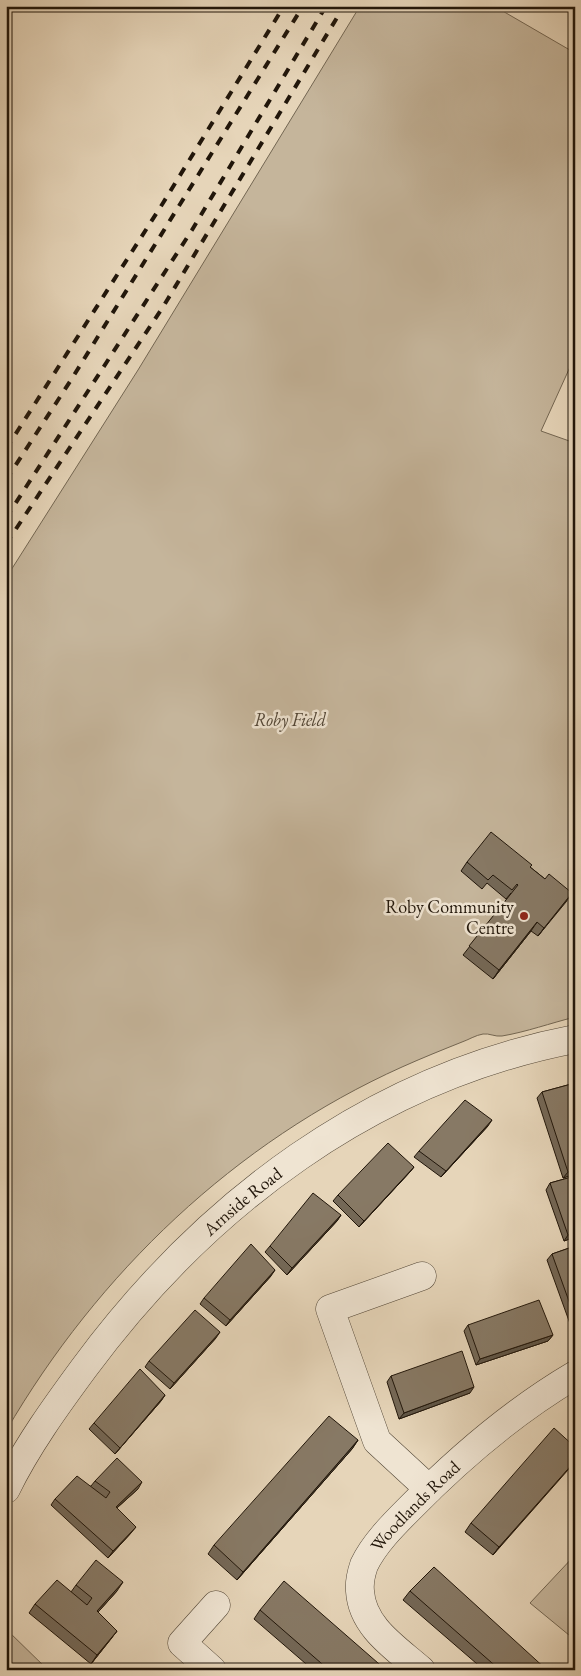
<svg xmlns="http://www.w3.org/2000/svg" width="581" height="1676" viewBox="0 0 581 1676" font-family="'EB Garamond',serif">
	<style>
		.green { fill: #c5b59b; stroke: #736652 }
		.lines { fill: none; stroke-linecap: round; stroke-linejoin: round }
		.minor-casing { stroke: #524636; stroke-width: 29 }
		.minor { stroke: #efe4d2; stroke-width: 28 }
		.rail { stroke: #21160a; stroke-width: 4; stroke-dasharray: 9 9; stroke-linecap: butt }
		.wall { fill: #746857; stroke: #21160a }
		.shaded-wall { fill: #5e5547; stroke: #21160a }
		.building { fill: #877965; stroke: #21160a }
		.poi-dot { fill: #8f2418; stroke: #efe4d2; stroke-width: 2 }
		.labels { text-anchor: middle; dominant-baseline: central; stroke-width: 5; stroke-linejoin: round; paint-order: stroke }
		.park-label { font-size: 18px; font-style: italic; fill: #524636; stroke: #efe4d2 }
		.poi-label { font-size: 18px; fill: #21160a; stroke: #efe4d2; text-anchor: end }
		.street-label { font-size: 18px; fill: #21160a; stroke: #efe4d2 }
	</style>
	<rect width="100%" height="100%" fill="#e6d5b9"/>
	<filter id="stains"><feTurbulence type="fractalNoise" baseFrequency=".004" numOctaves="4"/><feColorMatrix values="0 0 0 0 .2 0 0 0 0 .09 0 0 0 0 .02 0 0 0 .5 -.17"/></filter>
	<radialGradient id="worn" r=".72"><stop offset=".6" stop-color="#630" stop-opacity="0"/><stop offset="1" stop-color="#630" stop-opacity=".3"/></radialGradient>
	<g class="green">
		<path d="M360 6H494L575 53V356L541 431 575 443V1017C551 1023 526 1032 502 1036 495 1037 489 1033 483 1034 476 1035 468 1040 462 1042 442 1050 422 1058 402 1067 235 1142 98 1273 6 1431V578L138 370Z"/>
		<polygon points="575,1555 575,1640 530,1603"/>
		<polygon points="6,1629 48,1670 6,1670"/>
	</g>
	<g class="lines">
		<defs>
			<g id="minor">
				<polyline points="422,1276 330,1309 377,1441 429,1489"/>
				<path id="s1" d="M6 1489C27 1446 56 1406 84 1368 205 1204 372 1078 575 1039"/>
				<polyline points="212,1670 182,1643 216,1605"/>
				<path id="s2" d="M421 1670C396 1648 362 1627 360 1591 359 1582 361 1574 364 1565 374 1544 393 1525 409 1509 458 1459 514 1411 575 1375"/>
			</g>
		</defs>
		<use href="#minor" class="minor-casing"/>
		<use href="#minor" class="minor"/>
		<g class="rail">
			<polyline points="6,449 163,203 284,6"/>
			<polyline points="6,480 71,380 303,6"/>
			<polyline points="6,518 192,230 326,6"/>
			<polyline points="6,544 163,307 344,6"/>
		</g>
	</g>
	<g class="wall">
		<polygon points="467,862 530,867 545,879 572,893 538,936 531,931 493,979 463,955 511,894 511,893 506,899 487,883 482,889 461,871"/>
		<polygon points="575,1083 575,1174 563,1178 537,1098 542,1092"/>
		<polygon points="488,1126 441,1177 414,1157 419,1151"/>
		<polygon points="414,1167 409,1173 359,1227 333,1201 338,1195"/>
		<polygon points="575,1176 575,1237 564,1241 546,1190 550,1183"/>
		<polygon points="341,1215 337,1221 287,1275 265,1252 270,1246"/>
		<polygon points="575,1246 575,1331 573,1332 547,1260 552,1254"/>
		<polygon points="271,1276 226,1326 200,1304 204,1298"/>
		<polygon points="468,1325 553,1335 548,1341 476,1365 464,1331"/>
		<polygon points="216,1338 170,1389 145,1367 149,1361"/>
		<polygon points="391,1376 470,1393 399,1419 387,1382"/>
		<polygon points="165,1395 161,1401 115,1454 89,1429 94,1423"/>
		<polygon points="358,1440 352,1449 237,1580 208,1554 214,1545"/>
		<polygon points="575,1447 493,1555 465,1532 471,1523"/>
		<polygon points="95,1481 138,1489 117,1508 131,1533 108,1558 51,1505 55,1499 91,1486"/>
		<polygon points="76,1585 117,1591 98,1612 117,1631 91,1664 29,1613 35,1604 71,1592"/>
		<polygon points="410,1591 547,1670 484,1670 403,1600"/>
		<polygon points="260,1610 386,1670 313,1670 254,1619"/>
	</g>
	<g class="shaded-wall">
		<polygon points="572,893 566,902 538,936 544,928"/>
		<polygon points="537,922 531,931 493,979 499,970"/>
		<polygon points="492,1120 488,1126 441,1177 446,1171"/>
		<polygon points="414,1167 409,1173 359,1227 364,1221"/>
		<polygon points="575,1169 575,1174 563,1178 568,1172"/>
		<polygon points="341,1215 337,1221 287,1275 292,1268"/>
		<polygon points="575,1232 575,1237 564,1241 568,1235"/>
		<polygon points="275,1270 271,1276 226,1326 230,1320"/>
		<polygon points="220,1332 216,1338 170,1389 174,1383"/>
		<polygon points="553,1335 548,1341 476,1365 480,1359"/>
		<polygon points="474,1387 470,1393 399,1419 404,1413"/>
		<polygon points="165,1395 161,1401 115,1454 120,1448"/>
		<polygon points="358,1440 352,1449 237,1580 243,1572"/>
		<polygon points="575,1461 575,1462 493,1555 499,1547"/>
		<polygon points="142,1482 138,1489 111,1513 116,1507"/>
		<polygon points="136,1527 131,1533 108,1558 113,1551"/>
		<polygon points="123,1582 117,1591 91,1620 97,1611"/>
		<polygon points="117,1631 111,1639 91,1664 97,1655"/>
	</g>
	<g class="building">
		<polygon points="491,832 532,865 530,867 545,879 549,874 572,893 544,928 537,922 499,970 469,946 518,885 517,884 512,890 493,875 488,880 467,862"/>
		<polygon points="575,1083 575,1169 568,1172 542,1092"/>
		<polygon points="465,1100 492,1120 446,1171 419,1151"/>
		<polygon points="388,1143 414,1167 364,1221 338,1195"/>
		<polygon points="575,1176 575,1232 568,1235 550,1183"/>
		<polygon points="313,1193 341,1215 292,1268 270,1246"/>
		<polygon points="251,1244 275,1270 230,1320 204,1298"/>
		<polygon points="575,1246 575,1318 552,1254"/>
		<polygon points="539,1300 553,1335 480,1359 468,1325"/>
		<polygon points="195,1310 220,1332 174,1383 149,1361"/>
		<polygon points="462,1351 474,1387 404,1413 391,1376"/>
		<polygon points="140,1369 165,1395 120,1448 94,1423"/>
		<polygon points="329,1416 358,1440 243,1572 214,1545"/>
		<polygon points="554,1428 575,1447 575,1461 499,1547 471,1523"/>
		<polygon points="117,1458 142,1482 116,1507 136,1527 113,1551 55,1499 77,1476 106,1498 110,1492 95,1481"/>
		<polygon points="96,1560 123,1582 97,1611 117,1631 97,1655 35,1604 57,1580 87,1605 92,1598 76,1585"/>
		<polygon points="434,1567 547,1670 500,1670 410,1591"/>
		<polygon points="284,1581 386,1670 329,1670 260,1610"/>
	</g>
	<circle class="poi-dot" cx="524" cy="916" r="5"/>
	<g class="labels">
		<g class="park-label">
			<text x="290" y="719">Roby Field</text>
		</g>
		<g class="poi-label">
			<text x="514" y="906">Roby Community<tspan x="514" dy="21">Centre</tspan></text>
		</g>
		<g class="street-label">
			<text stroke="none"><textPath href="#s1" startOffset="375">Arnside Road</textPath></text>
			<text stroke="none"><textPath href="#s2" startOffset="208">Woodlands Road</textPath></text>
		</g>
	</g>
	<rect width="581" height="1676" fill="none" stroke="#e6d5b9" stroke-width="25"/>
	<rect x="8" y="8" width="566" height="1661" fill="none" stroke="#21160a" stroke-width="2.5"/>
	<rect x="12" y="12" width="556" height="1651" fill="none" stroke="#21160a"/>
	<rect width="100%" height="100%" filter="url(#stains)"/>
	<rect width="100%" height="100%" fill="url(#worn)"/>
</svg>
